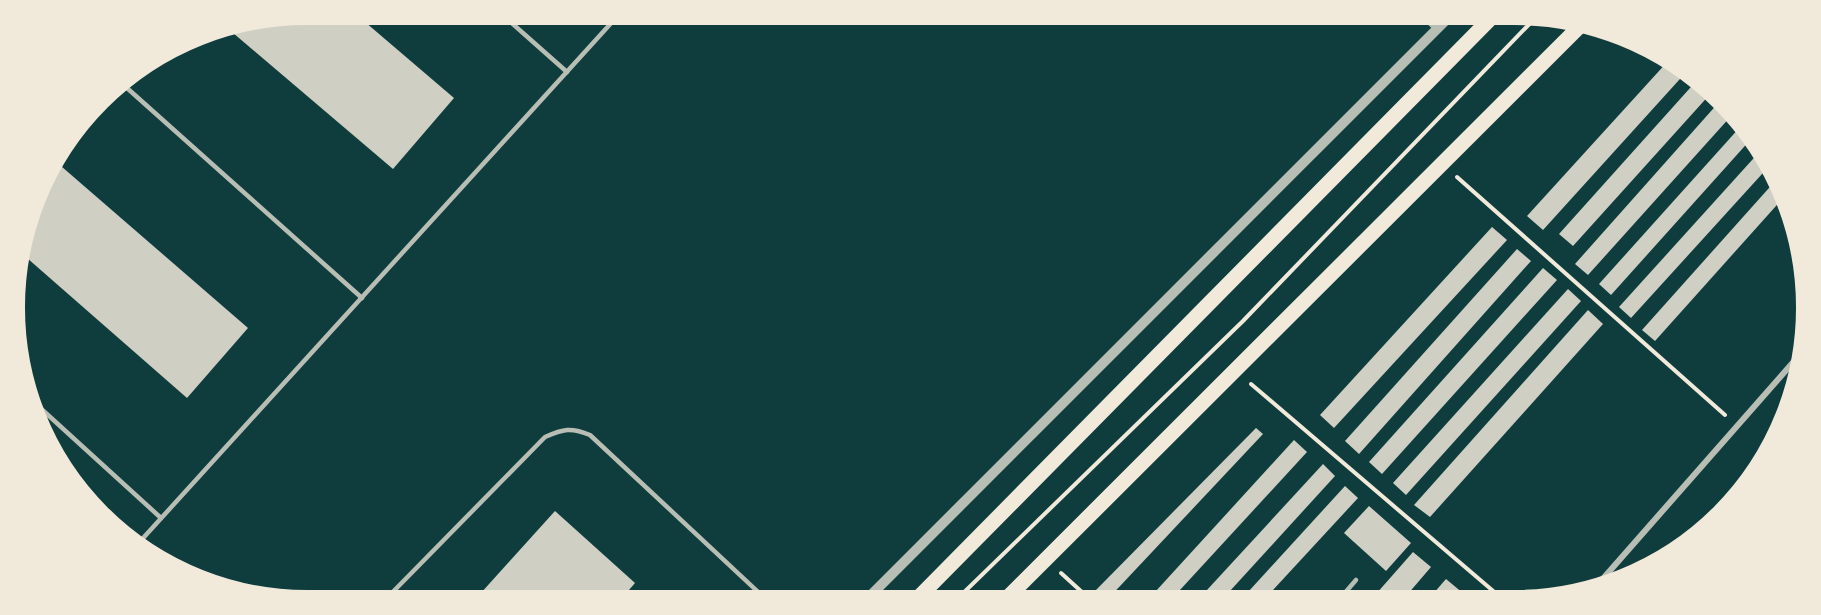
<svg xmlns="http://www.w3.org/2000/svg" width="1821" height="615" viewBox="0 0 1821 615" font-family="Arial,sans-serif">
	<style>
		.building { fill: #cfcfc3 }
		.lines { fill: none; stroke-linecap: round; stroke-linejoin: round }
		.path { stroke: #f1e9da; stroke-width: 4 }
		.service { stroke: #b8beb3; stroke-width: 4.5 }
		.minor { stroke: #b8beb3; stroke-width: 6 }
		.tertiary { stroke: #b8beb3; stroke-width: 10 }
		.primary { stroke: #f1e9da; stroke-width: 15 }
		.rim { fill: none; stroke: #f1e9da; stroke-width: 8 }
	</style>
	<rect width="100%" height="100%" fill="#0f3d3e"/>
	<g class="building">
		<polygon points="308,10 351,10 454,98 393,169 226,27"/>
		<polygon points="1669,60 1689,69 1543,230 1527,216"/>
		<polygon points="1699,78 1712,92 1573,246 1559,234"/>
		<polygon points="1720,101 1732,115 1588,275 1575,264"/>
		<polygon points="1741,126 1752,138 1611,295 1599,284"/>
		<polygon points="1762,149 1772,163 1631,318 1619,307"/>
		<polygon points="54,160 248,328 187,398 19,251 41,176"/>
		<polygon points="1777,179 1784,197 1655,341 1642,330"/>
		<polygon points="1492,227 1507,240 1334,428 1320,415"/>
		<polygon points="1517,249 1531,261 1359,454 1345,441"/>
		<polygon points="1543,268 1557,280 1382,474 1369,462"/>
		<polygon points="1568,289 1581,301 1406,495 1393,483"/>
		<polygon points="1588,310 1603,324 1430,517 1414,505"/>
		<polygon points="1256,428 1263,434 1106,601 1096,590"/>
		<polygon points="1294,440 1307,452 1168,603 1145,603"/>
		<polygon points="1323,464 1335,476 1219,603 1195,603"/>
		<polygon points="1345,486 1358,498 1261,603 1238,603"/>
		<polygon points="1369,506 1411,543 1386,571 1344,533"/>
		<polygon points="555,511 635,583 617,604 471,604"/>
		<polygon points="1413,552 1431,567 1401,602 1369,602"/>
		<polygon points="1446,579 1464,594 1458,602 1426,602"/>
	</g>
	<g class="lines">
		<g class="path">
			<polyline points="1457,177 1725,415"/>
			<polyline points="1251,384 1506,602"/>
			<polyline points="1061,573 1094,603"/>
			<polyline points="953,603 1243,321 1539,14"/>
		</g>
		<g class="service">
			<polyline points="497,10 567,72"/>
			<polyline points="1416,10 1437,30"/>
			<polyline points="118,80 362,298"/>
			<polyline points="26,395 161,518"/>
			<polyline points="135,547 623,10"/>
			<polyline points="1337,602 1356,580"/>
			<path d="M381 604 545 437C563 429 571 427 590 435L771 604"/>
		</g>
		<polyline class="minor" points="1593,590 1803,351"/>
		<polyline class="tertiary" points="863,603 1456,10"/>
		<g class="primary">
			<polyline points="913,603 1499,10"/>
			<polyline points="1002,603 1586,20"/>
		</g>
	</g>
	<path d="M0 0H1821V615H0ZM307 21H1514A286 286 0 0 1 1800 307V308A286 286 0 0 1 1514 594H307A286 286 0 0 1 21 308V307A286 286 0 0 1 307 21Z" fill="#f1e9da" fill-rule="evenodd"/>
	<path class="rim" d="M307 21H1514A286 286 0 0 1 1800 307V308A286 286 0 0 1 1514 594H307A286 286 0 0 1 21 308V307A286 286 0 0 1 307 21Z"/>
</svg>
